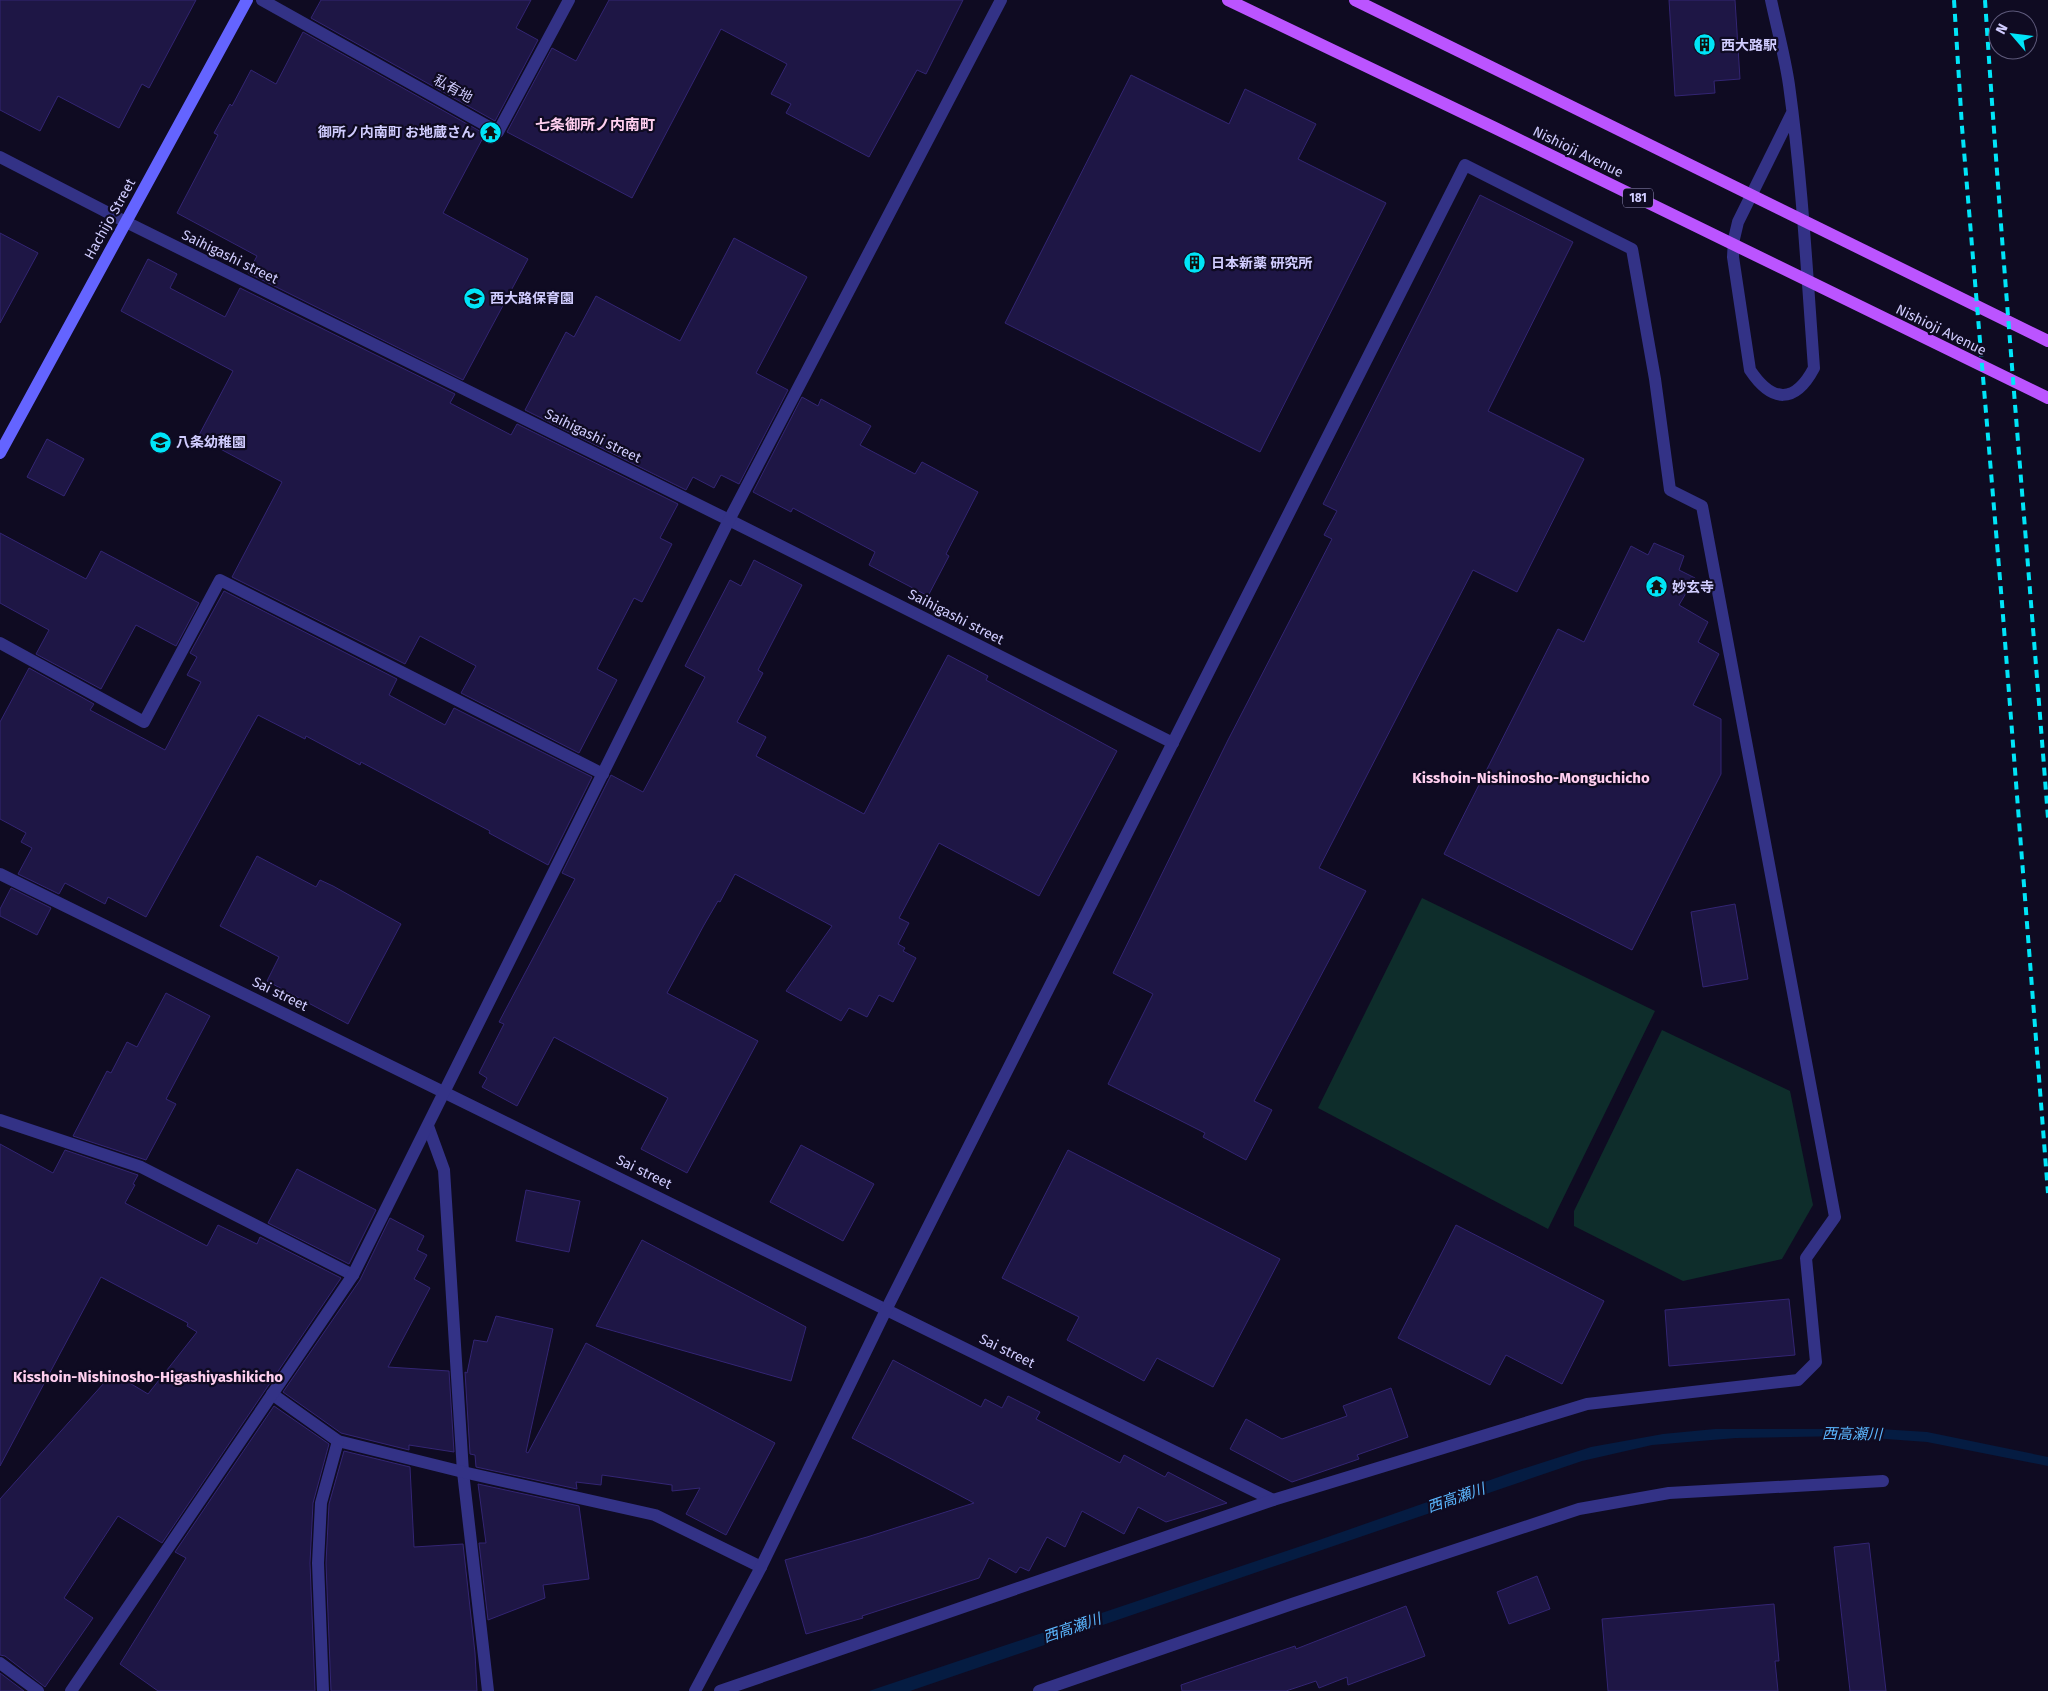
<svg xmlns="http://www.w3.org/2000/svg" width="2048" height="1691" viewBox="0 0 2048 1691" font-family="'Fira Sans','Noto Sans JP',sans-serif">
	<style>
		.green { fill: #0e2d2b }
		.water { fill: #051c42 }
		.building { fill: #1e1645; stroke: #332573 }
		.lines { fill: none; stroke-linecap: round; stroke-linejoin: round }
		.service { stroke: #333286; stroke-width: 12 }
		.minor { stroke: #333286; stroke-width: 12 }
		.secondary { stroke: #6464ff; stroke-width: 12 }
		.primary { stroke: #bb54ff; stroke-width: 12 }
		.rail { stroke: #00e5f8; stroke-width: 4; stroke-dasharray: 8 6; stroke-linecap: butt }
		.labels { text-anchor: middle; dominant-baseline: central; stroke-width: 4.5; stroke-linejoin: round; paint-order: stroke }
		.shield { fill: #0f0b22; stroke: #9793bd; stroke-width: 1 }
		.shield-label { font-size: 12px; font-weight: bold; fill: #d1cdff }
		.poi-label { font-size: 14px; font-weight: bold; fill: #d1cdff; stroke: #0f0b22; text-anchor: start }
		.street-label { font-size: 14px; fill: #d1cdff; stroke: #0f0b22 }
		.neighbourhood-label { font-size: 15px; font-weight: bold; fill: #ffcfef; stroke: #0f0b22 }
		.water-label { font-size: 15px; font-style: italic; fill: #5bb7ff; stroke: #0f0b22 }
	</style>
	<rect width="100%" height="100%" fill="#0f0b22"/>
	<g class="green">
		<polygon points="1422,898 1655,1011 1548,1229 1318,1108"/>
		<polygon points="1662,1030 1790,1091 1813,1205 1782,1259 1683,1281 1574,1226 1574,1211"/>
	</g>
	<polygon class="water" points="1715,1429 1880,1429 1927,1432 2048,1457 2048,1466 1927,1442 1846,1436 1736,1438 1652,1445 1582,1461 910,1691 869,1691 1322,1539 1513,1472 1591,1447 1663,1434"/>
	<g class="building">
		<polygon points="0,0 196,0 149,88 142,84 119,128 58,96 40,131 0,110"/>
		<polygon points="321,0 531,0 516,28 538,40 495,121 311,18"/>
		<polygon points="609,0 963,0 926,74 917,70 869,157 786,113 791,104 771,94 787,64 721,29 632,198 507,132 552,48 576,61"/>
		<polygon points="1669,0 1735,0 1740,79 1714,81 1715,93 1675,96"/>
		<polygon points="303,32 485,134 443,213 528,259 463,380 248,273 257,256 177,213 218,135 214,133 230,104 232,106 251,70 276,84"/>
		<polygon points="1131,75 1229,124 1245,89 1316,124 1298,159 1386,203 1260,452 1005,323"/>
		<polygon points="1480,195 1573,242 1488,411 1584,459 1517,592 1473,570 1319,868 1366,891 1254,1101 1272,1110 1246,1160 1203,1137 1205,1133 1108,1084 1153,994 1113,973 1228,740 1332,539 1324,535 1337,511 1323,504"/>
		<polygon points="0,233 38,253 0,323"/>
		<polygon points="734,238 807,277 756,373 788,390 739,484 721,475 714,488 693,477 686,490 525,410 566,332 574,337 596,296 680,341"/>
		<polygon points="148,259 177,274 170,288 225,317 240,288 455,394 450,403 511,435 517,424 678,504 660,538 672,544 642,602 634,598 597,669 617,680 579,753 461,693 476,666 420,636 405,664 232,577 282,482 198,437 233,371 121,311"/>
		<polygon points="802,397 818,406 821,399 871,426 860,445 915,474 922,462 978,492 946,554 949,556 928,596 869,565 875,552 793,508 791,512 753,492"/>
		<polygon points="47,439 84,459 64,496 27,477"/>
		<polygon points="0,533 86,579 101,551 199,603 176,646 136,625 101,689 36,654 49,630 0,603"/>
		<polygon points="1654,543 1684,556 1679,570 1695,578 1679,605 1708,622 1698,642 1719,654 1693,705 1721,719 1721,774 1632,950 1444,854 1558,629 1584,642 1631,546 1648,555"/>
		<polygon points="754,560 802,585 758,670 763,673 737,722 766,737 756,756 864,814 948,655 988,676 986,680 1117,751 1039,896 939,843 899,918 909,923 898,944 905,948 903,951 916,958 893,1002 879,995 867,1017 849,1008 841,1021 786,991 832,926 735,874 720,902 718,901 704,925 667,993 758,1041 687,1173 641,1149 668,1098 554,1037 517,1106 482,1087 487,1078 479,1073 504,1024 499,1022 575,879 562,873 611,775 643,792 705,677 685,666 730,580 741,586"/>
		<polygon points="224,591 397,679 389,695 445,725 454,708 592,777 548,865 489,833 490,831 458,814 361,762 360,765 306,736 305,739 258,715 146,917 108,897 105,904 65,883 59,894 18,874 32,848 21,842 26,833 0,819 0,722 29,668 94,704 90,710 165,750 201,682 187,675 197,657 190,653"/>
		<polygon points="257,856 316,887 320,880 333,886 401,924 348,1024 267,981 279,957 220,926"/>
		<polygon points="11,888 51,908 37,935 0,916 0,909"/>
		<polygon points="1735,904 1748,979 1703,987 1691,912"/>
		<polygon points="166,993 210,1016 166,1099 176,1104 146,1160 73,1136 107,1071 111,1073 127,1042 137,1047"/>
		<polygon points="0,1144 53,1173 65,1150 138,1175 133,1184 135,1185 125,1203 207,1246 218,1225 257,1244 260,1237 341,1278 162,1543 118,1516 64,1598 93,1618 45,1687 5,1656 0,1655 0,1499 113,1373 148,1394 197,1332 187,1326 188,1323 101,1277 0,1466"/>
		<polygon points="801,1145 874,1184 843,1241 770,1202"/>
		<polygon points="1068,1150 1280,1259 1213,1387 1157,1358 1144,1381 1067,1340 1079,1317 1002,1278"/>
		<polygon points="297,1169 376,1210 349,1264 268,1223"/>
		<polygon points="526,1190 580,1201 569,1252 516,1241"/>
		<polygon points="390,1218 424,1236 417,1250 427,1255 414,1279 430,1288 388,1367 449,1371 454,1452 409,1445 409,1450 341,1433 283,1392 360,1280"/>
		<polygon points="1456,1225 1604,1301 1562,1384 1506,1355 1490,1385 1398,1338"/>
		<polygon points="642,1240 806,1327 791,1381 596,1326"/>
		<polygon points="1789,1299 1795,1355 1669,1366 1665,1310"/>
		<polygon points="496,1316 553,1329 526,1452 528,1453 586,1343 775,1443 726,1535 686,1514 700,1488 672,1491 672,1485 602,1475 601,1485 576,1482 577,1489 476,1467 475,1455 470,1454 465,1372 467,1373 474,1340 487,1342"/>
		<polygon points="893,1360 981,1407 985,1399 1002,1408 1008,1396 1040,1412 1036,1419 1120,1463 1124,1455 1165,1477 1168,1472 1227,1503 1166,1522 1138,1507 1124,1534 1082,1511 1065,1547 1047,1537 1029,1571 1020,1567 1016,1573 989,1558 979,1578 862,1616 863,1618 806,1634 785,1560 867,1537 974,1503 852,1438"/>
		<polygon points="1391,1388 1408,1437 1357,1455 1359,1459 1292,1482 1230,1449 1246,1419 1282,1439 1347,1416 1343,1406"/>
		<polygon points="274,1406 329,1444 313,1503 310,1563 315,1691 158,1691 120,1664 186,1558 175,1552"/>
		<polygon points="344,1451 410,1467 414,1547 463,1544 475,1653 477,1691 331,1691 326,1563 329,1504"/>
		<polygon points="478,1484 579,1506 589,1579 543,1585 545,1598 488,1620 479,1543 486,1543"/>
		<polygon points="1869,1543 1886,1691 1850,1691 1834,1547"/>
		<polygon points="1537,1576 1550,1609 1509,1624 1497,1592"/>
		<polygon points="1774,1604 1779,1661 1775,1661 1778,1691 1608,1691 1602,1619"/>
		<polygon points="1406,1606 1425,1656 1348,1685 1347,1677 1319,1688 1316,1681 1286,1691 1182,1691 1181,1685 1295,1646 1296,1649"/>
		<polygon points="0,1673 24,1691 0,1691"/>
	</g>
	<g class="lines">
		<g class="service">
			<polyline points="262,0 498,132 569,0"/>
			<polyline points="0,643 144,722 220,580 603,774"/>
			<polyline points="0,1120 141,1167 353,1275"/>
			<polyline points="428,1126 444,1170 463,1472 488,1691"/>
			<polyline points="272,1394 338,1441 463,1472 655,1515 761,1567"/>
			<polyline points="0,1663 38,1691"/>
			<polyline points="323,1691 318,1563 321,1503 338,1441"/>
			<polyline points="1039,1691 1292,1604 1579,1509 1669,1493 1883,1481"/>
		</g>
		<g class="minor">
			<path d="M1771 0C1777 28 1785 57 1789 85 1802 179 1807 274 1814 368 1795 404 1772 403 1750 370L1733 257 1734 239 1738 222 1792 113"/>
			<polyline points="0,157 126,222 729,520 1173,743"/>
			<polyline points="0,874 1273,1500"/>
			<polyline points="71,1691 353,1275 729,520 1001,0"/>
			<polyline points="695,1691 761,1567 887,1308 1465,165 1632,249 1655,379 1670,490 1702,506 1835,1217 1806,1258 1816,1362 1798,1380 1587,1404 1273,1500 720,1691"/>
		</g>
		<polyline class="secondary" points="0,453 247,0"/>
		<g class="primary">
			<polyline points="1228,0 1495,128 2048,398"/>
			<polyline points="1355,0 2048,341"/>
		</g>
		<g class="rail">
			<polyline points="1954,0 1962,127 2002,603 2048,1193"/>
			<path d="M1985 0C2003 273 2027 545 2048 818"/>
		</g>
	</g>
	<defs>
		<symbol id="building-disc" viewBox="-11 -11 22 22"><circle r="9.5" fill="#00e5f8" stroke="#0f0b22"/><path d="M-4-6H4V6H1V3H-1V6H-4ZM-2.5-4.3h1.7v1.8h-1.7ZM.8-4.3h1.7v1.8H.8ZM-2.5-1h1.7V.8h-1.7ZM.8-1h1.7V.8H.8Z" fill="#111"/></symbol>
		<symbol id="temple-disc" viewBox="-11 -11 22 22"><circle r="9.5" fill="#00e5f8" stroke="#0f0b22"/><path d="M0-6L5-2H3V0L6.5 2.5H4V6H1.5V3h-3V6H-4V2.5H-6.5L-3 0V-2H-5Z" fill="#111"/></symbol>
		<symbol id="school-disc" viewBox="-11 -11 22 22"><circle r="9.5" fill="#00e5f8" stroke="#0f0b22"/><path d="M0-5L7-2L0 1L-7-2ZM-4 1L0 2.5L4 1V4Q0 6-4 4Z" fill="#111"/></symbol>
	</defs>
	<g fill-rule="evenodd">
		<use href="#building-disc" x="1692" y="32" width="25" height="25"/>
		<use href="#temple-disc" x="478" y="120" width="25" height="25"/>
		<use href="#building-disc" x="1182" y="250" width="25" height="25"/>
		<use href="#school-disc" x="462" y="286" width="25" height="25"/>
		<use href="#school-disc" x="148" y="430" width="25" height="25"/>
		<use href="#temple-disc" x="1644" y="574" width="25" height="25"/>
	</g>
	<g class="labels">
		<rect class="shield" x="1623" y="188.5" width="30" height="19" rx="4"/>
		<g class="shield-label">
			<text x="1638" y="198">181</text>
		</g>
		<g class="poi-label">
			<text x="1721" y="45">西大路駅</text>
			<text x="475" y="132" text-anchor="end">御所ノ内南町 お地蔵さん</text>
			<text x="1211" y="263">日本新薬 研究所</text>
			<text x="490" y="298">西大路保育園</text>
			<text x="176" y="442">八条幼稚園</text>
			<text x="1672" y="587">妙玄寺</text>
		</g>
		<g class="street-label">
			<text transform="translate(453 89) rotate(29)">私有地</text>
			<text transform="translate(1578 152) rotate(26)">Nishioji Avenue</text>
			<text transform="translate(110 219) rotate(-61)">Hachijo Street</text>
			<text transform="translate(230 257) rotate(26)">Saihigashi street</text>
			<text transform="translate(1941 330) rotate(26)">Nishioji Avenue</text>
			<text transform="translate(593 436) rotate(26)">Saihigashi street</text>
			<text transform="translate(956 617) rotate(27)">Saihigashi street</text>
			<text transform="translate(280 994) rotate(26)">Sai street</text>
			<text transform="translate(644 1172) rotate(26)">Sai street</text>
			<text transform="translate(1007 1351) rotate(26)">Sai street</text>
		</g>
		<g class="neighbourhood-label">
			<text x="595" y="125">七条御所ノ内南町</text>
			<text x="1531" y="778">Kisshoin-Nishinosho-Monguchicho</text>
			<text x="148" y="1377">Kisshoin-Nishinosho-Higashiyashikicho</text>
		</g>
		<g class="water-label">
			<text transform="translate(1852 1434) rotate(1)">西高瀬川</text>
			<text transform="translate(1456 1498) rotate(-19)">西高瀬川</text>
			<text transform="translate(1072 1628) rotate(-19)">西高瀬川</text>
		</g>
	</g>
	<g transform="translate(2013 35) rotate(298)"><circle r="24" fill="#0f0b22" stroke="#5d597a"/>
	<path d="M0-4L9 19L0 12L-9 19Z" fill="#00e5f8"/>
	<text y="-8" font-size="14" font-weight="bold" text-anchor="middle" fill="#d1cdff">N</text>
	</g>
</svg>
